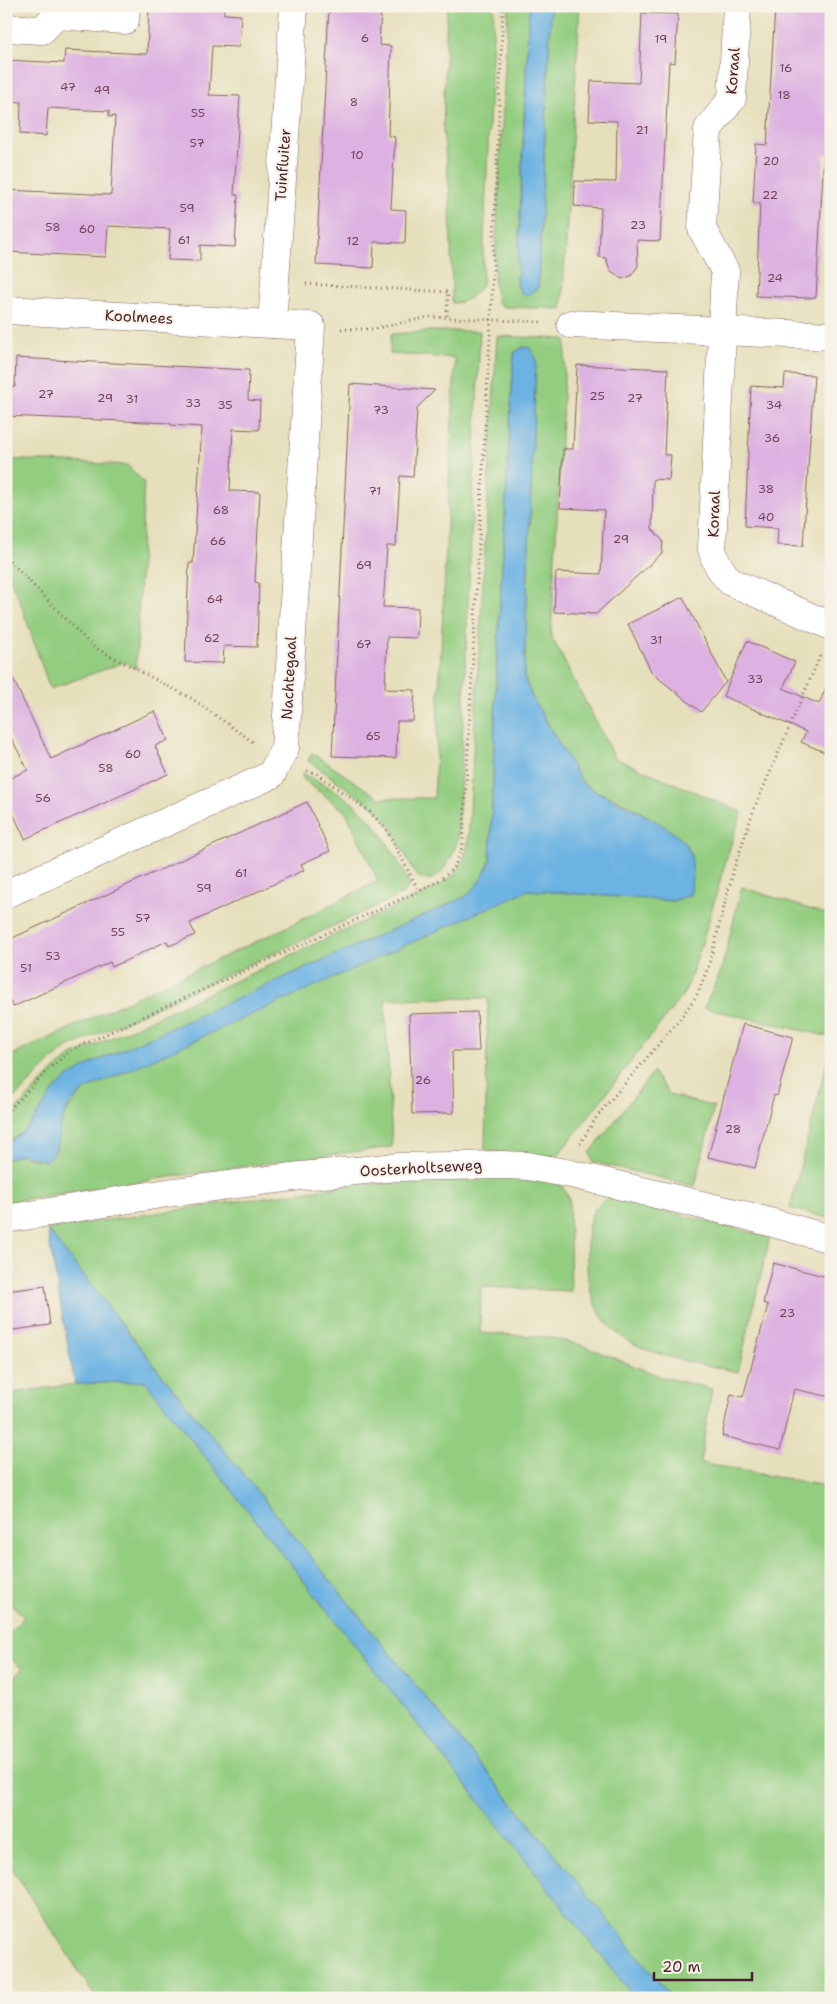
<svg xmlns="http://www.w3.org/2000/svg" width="837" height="2004" viewBox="0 0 837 2004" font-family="'Shantell Sans',sans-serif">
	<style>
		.green { fill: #93cd80; stroke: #6e7656 }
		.water { fill: #6cb2e2; stroke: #5b6886 }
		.building { fill: #ddb1e1 }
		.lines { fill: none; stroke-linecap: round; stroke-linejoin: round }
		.street-casing { stroke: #81625d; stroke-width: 29 }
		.path { stroke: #81625d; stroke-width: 3; stroke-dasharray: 1 4; stroke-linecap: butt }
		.street { stroke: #fff; stroke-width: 28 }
		.labels { text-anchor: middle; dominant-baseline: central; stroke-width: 4.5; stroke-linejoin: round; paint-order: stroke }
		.number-label { font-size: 12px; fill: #6f4458 }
		.street-label { font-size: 15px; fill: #4a1f2b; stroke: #f7f3e8 }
	</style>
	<rect width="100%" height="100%" fill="#f7f3e8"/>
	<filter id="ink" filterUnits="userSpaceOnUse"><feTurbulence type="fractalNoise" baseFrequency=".02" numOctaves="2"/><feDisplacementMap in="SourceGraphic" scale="10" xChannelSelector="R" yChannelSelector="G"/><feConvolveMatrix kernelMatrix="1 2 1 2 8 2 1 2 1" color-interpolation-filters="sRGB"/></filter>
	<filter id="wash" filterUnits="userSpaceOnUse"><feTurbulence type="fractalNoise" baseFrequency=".0096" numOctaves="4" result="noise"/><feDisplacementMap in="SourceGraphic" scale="20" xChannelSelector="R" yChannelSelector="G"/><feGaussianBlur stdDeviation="1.12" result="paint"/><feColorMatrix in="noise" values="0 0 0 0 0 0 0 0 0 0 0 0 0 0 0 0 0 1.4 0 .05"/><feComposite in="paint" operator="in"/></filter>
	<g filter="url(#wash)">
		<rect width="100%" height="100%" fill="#e6dfbb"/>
		<g class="green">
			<path d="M447 6H490L494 9 482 285C473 296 467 303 452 303L450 196 443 131Z"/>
			<polygon points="508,6 529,6 517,285 538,288 551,6 580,6 562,309 505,307 498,304 494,284"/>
			<path d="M431 331H480L458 837C455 854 436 894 415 874L389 824 374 807 308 761 312 753 379 798H434L455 358 390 354 391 334Z"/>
			<path d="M497 336 566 339 551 636 615 758 742 812C720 871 708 934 685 992L556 1158 485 1151 488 998 385 999 392 1147 223 1169 6 1202V1159L22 1154 35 1160 56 1152C57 1126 66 1106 87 1089L488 907 528 890 673 901 691 894V854C671 831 647 814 620 801 607 795 594 792 582 783L532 697 524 677 536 358 523 347 514 353 497 659 490 861C484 877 478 886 465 897L58 1087C44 1108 29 1132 6 1143V1120L51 1073 70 1057 421 895C448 882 461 875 468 844Z"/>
			<polygon points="6,459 127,465 144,482 136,669 125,662 50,689 18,596 6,572"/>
			<path d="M301 773C364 802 379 824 410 884L403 894 67 1048 51 1061 6 1107V1058L285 928 378 881 346 812 304 780Z"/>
			<polygon points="742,887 831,916 831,1037 704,1008 721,971"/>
			<polygon points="831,1046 831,1219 790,1208"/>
			<polygon points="653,1072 670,1095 714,1107 695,1186 593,1162 590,1153"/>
			<polygon points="490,1176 559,1182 569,1198 571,1291 481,1287 480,1333 548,1337 581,1345 662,1377 712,1389 700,1463 831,1487 831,1993 824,1998 672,1998 158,1370 47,1229 349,1185"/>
			<path d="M610 1197 770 1237 738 1372C656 1354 581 1351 587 1245 588 1224 589 1207 610 1197Z"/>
			<polygon points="145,1381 635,1998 96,1998 6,1859 6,1686 22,1669 6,1654 6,1635 24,1617 6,1598 6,1394 75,1384"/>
		</g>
		<g class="water">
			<polygon points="529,6 551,6 538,288 527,295 522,294 517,285"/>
			<path d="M523 347 530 348 536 358 524 677 532 697 582 783C605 799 684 825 691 855 694 867 691 881 691 894L673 901 528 890 87 1089C78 1096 70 1102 65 1113 57 1129 61 1154 44 1161L22 1154 6 1159V1143C33 1130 40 1107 58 1086 68 1076 82 1069 94 1062L465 897C478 886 484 877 490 861L497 659 514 353Z"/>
			<polygon points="47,1229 158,1370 672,1998 635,1998 145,1381 75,1384"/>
		</g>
		<g id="blocks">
			<g class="building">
				<polygon points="149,6 224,6 224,14 241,15 239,47 212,46 209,95 240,96 234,195 238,195 235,247 200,245 200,261 168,260 170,229 108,226 106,257 6,252 6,190 111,195 115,116 109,117 109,111 48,108 46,136 20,134 21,102 6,101 6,60 64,63 65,50 147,54"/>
				<polygon points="775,6 831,6 831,154 824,154 816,297 810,298 756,296 760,203 753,203 756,144 767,145"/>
				<polygon points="329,7 381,9 379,45 391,46 388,136 395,137 391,209 406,210 405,243 374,242 373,268 316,265"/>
				<polygon points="642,13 678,14 675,63 669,62 660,241 637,240 638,266 631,276 622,279 610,270 606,258 599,257 601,208 574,206 575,181 616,182 617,121 589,120 591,81 639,83"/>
				<polygon points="16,358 249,370 248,400 260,401 259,430 233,429 230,491 260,492 255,582 259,583 257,647 224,646 223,663 185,662 189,563 193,563 202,427 171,425 170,423 6,416 6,386 15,387"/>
				<polygon points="577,365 668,369 664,455 671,455 669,480 653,479 652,529 663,541 662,553 596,614 554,612 556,572 601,574 604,510 560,508 563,449 573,449"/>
				<polygon points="785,374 814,375 803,546 777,545 778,528 745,526 751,386 784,388"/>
				<polygon points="350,384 435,390 417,408 413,477 400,476 396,546 387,546 383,607 418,608 417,638 387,637 385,689 415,690 413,721 397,721 396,758 332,756"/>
				<polygon points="683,597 726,682 701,712 652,673 628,624"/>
				<polygon points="747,641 795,662 783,688 819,704 831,676 831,755 801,742 806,732 723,696"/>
				<polygon points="6,664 51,759 155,711 168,740 155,746 168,774 25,839 6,798 6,780 28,770 6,728"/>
				<polygon points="307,802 330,851 301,864 304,870 190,923 195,935 169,946 167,941 112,967 110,962 13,1007 6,993 6,941"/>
				<polygon points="477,1012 479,1051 452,1051 454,1113 412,1114 409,1014"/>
				<polygon points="743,1024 793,1037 777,1096 774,1095 755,1168 708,1157"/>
				<polygon points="773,1263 831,1278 831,1397 794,1389 780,1450 722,1436 731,1394 743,1397 768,1305 763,1303"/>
				<polygon points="45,1286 50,1325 6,1331 6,1291"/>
			</g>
		</g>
	</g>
	<g filter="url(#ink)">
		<use href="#blocks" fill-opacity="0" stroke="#81625d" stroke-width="1"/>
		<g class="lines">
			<defs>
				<g id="street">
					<path d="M737 6 732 99 708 129 702 229 725 271 712 549C715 563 721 572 731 582L831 626"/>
					<polyline points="57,15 125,20 126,6"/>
					<polyline points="6,28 42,30 57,15 57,6"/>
					<polyline points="6,310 311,326 285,748 271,775 6,894"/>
					<polyline points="272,324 294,6"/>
					<polyline points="571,324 831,336"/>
					<polyline points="6,1219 167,1193 301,1176 398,1167 502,1165 528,1166 571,1174 744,1215 831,1239"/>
				</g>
			</defs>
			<use href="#street" class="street-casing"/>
			<g class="path">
				<polyline points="306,284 448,292 447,318"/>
				<polyline points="341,329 373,329 429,317 541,322"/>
				<polyline points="6,557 92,646 191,698 253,742"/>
				<polyline points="307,771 317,774 369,811 386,829 419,891"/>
				<path d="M6 1113 46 1072 71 1050 419 891C445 878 456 872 463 843L491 319 503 6"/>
				<polyline points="580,1144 598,1115 680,1019 697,995 709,965 734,868 754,809 821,654"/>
			</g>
			<use href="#street" class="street"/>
		</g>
	</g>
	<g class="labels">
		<g class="number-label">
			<text x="365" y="38">6</text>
			<text x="661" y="39">19</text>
			<text x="786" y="68">16</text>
			<text x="68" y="87">47</text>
			<text x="102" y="90">49</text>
			<text x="784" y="95">18</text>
			<text x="354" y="102">8</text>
			<text x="198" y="113">55</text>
			<text x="642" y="130">21</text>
			<text x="197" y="143">57</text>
			<text x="357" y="155">10</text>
			<text x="771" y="161">20</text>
			<text x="770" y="195">22</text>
			<text x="187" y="208">59</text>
			<text x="638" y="225">23</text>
			<text x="53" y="227">58</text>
			<text x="87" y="229">60</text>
			<text x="184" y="240">61</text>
			<text x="353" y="241">12</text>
			<text x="775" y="278">24</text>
			<text x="46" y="394">27</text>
			<text x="597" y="396">25</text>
			<text x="105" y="398">29</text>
			<text x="635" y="398">27</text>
			<text x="132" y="399">31</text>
			<text x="193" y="403">33</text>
			<text x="225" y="405">35</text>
			<text x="774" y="405">34</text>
			<text x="381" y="410">73</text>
			<text x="772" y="438">36</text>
			<text x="766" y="489">38</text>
			<text x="375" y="491">71</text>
			<text x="221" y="510">68</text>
			<text x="766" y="517">40</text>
			<text x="621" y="539">29</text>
			<text x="218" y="541">66</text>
			<text x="364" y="565">69</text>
			<text x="215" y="599">64</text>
			<text x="212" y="638">62</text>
			<text x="656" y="640">31</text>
			<text x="364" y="644">67</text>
			<text x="755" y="679">33</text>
			<text x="373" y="736">65</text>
			<text x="133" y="754">60</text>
			<text x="106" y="768">58</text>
			<text x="43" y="798">56</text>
			<text x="241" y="873">61</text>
			<text x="204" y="888">59</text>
			<text x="143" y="918">57</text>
			<text x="118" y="932">55</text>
			<text x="53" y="956">53</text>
			<text x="26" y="968">51</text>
			<text x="423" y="1080">26</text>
			<text x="733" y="1129">28</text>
			<text x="787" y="1313">23</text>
		</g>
		<g class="street-label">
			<text transform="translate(733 71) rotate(-86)">Koraal</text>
			<text transform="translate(283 165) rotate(-86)">Tuinfluiter</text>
			<text transform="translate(139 317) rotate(3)">Koolmees</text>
			<text transform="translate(714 514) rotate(-88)">Koraal</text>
			<text transform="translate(289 678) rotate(-87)">Nachtegaal</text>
			<text transform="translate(421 1168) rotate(-3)">Oosterholtseweg</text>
		</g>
	</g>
	<rect width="837" height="2004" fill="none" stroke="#f7f3e8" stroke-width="25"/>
	<path d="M654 1972v8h98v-8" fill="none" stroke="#4a1f2b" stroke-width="2.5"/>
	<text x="662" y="1972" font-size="15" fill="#4a1f2b" stroke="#f7f3e8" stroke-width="4" paint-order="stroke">20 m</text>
</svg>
